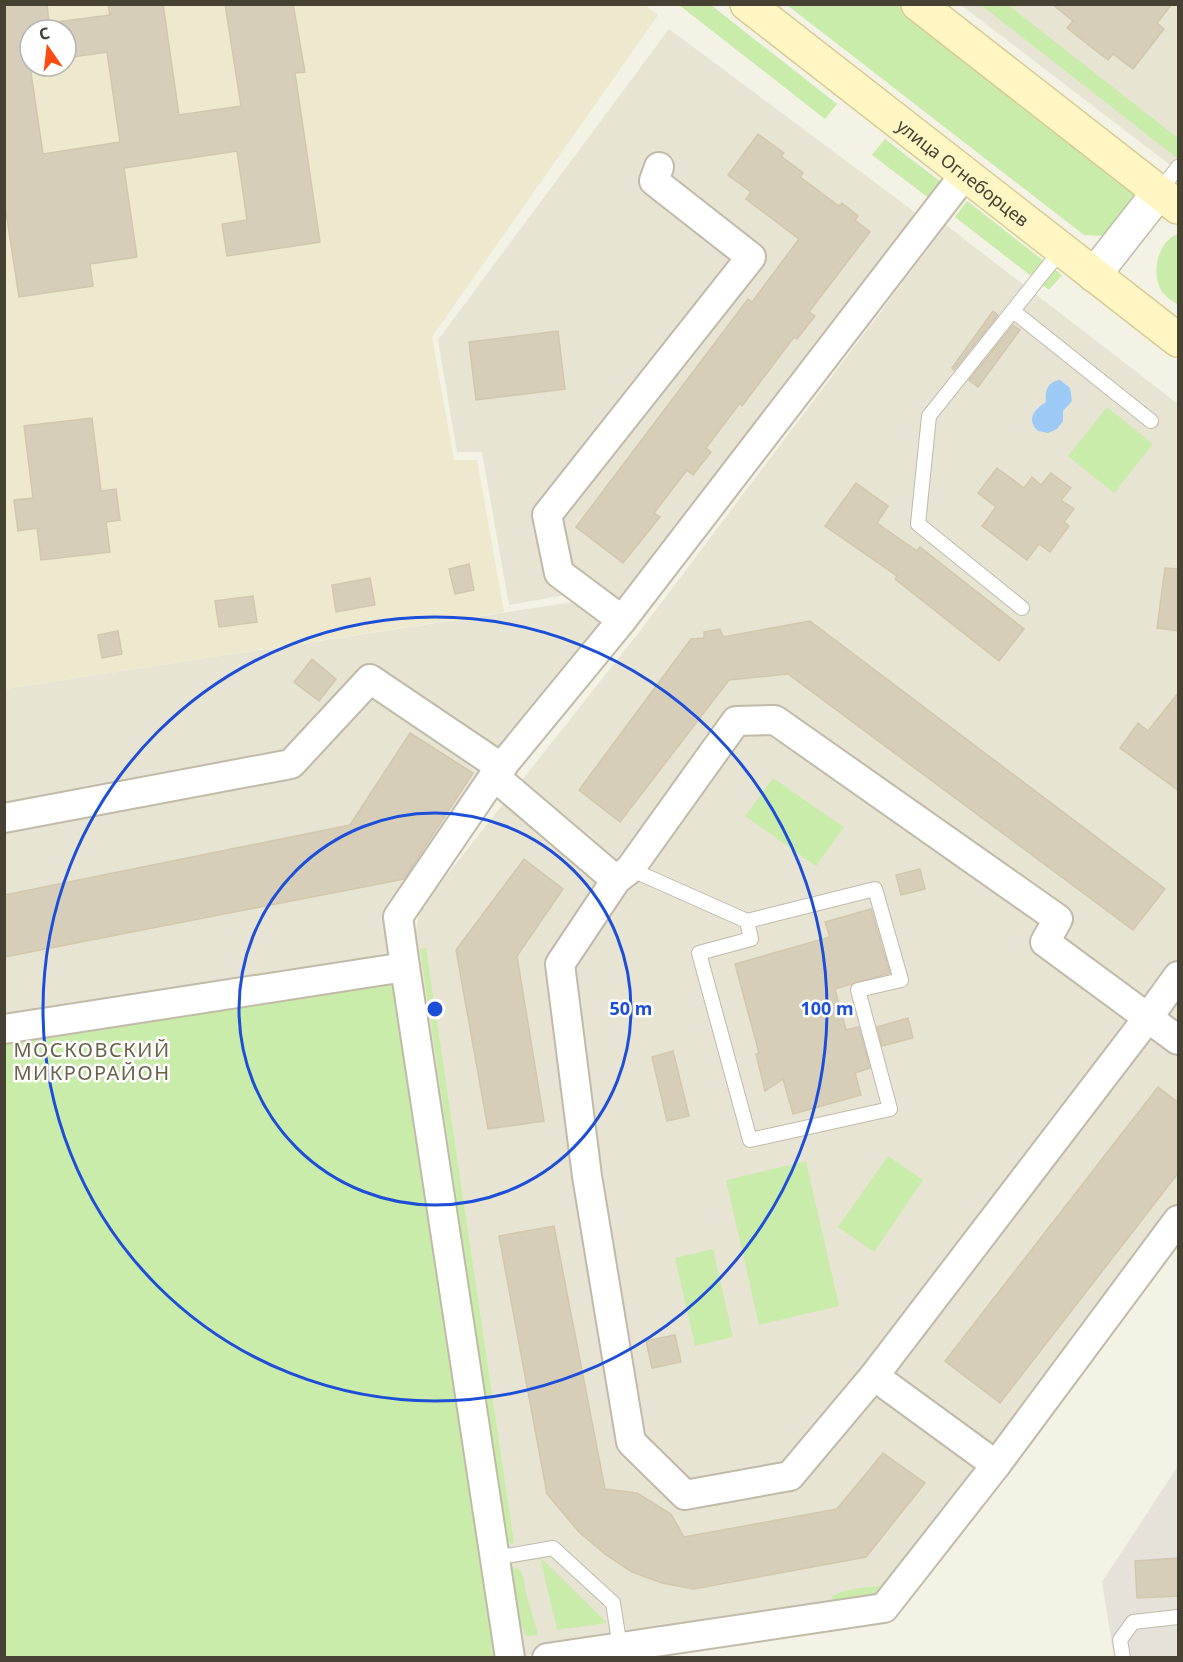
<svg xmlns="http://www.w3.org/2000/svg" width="1183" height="1662" viewBox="0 0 1183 1662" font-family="'Noto Sans',sans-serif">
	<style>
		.residential { fill: #e8e4d3 }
		.industrial { fill: #e6e2da }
		.education { fill: #eee8ce; fill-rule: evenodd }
		.green { fill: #c9ecaa }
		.water { fill: #9cc9f6 }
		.building { fill: #d7ceba; stroke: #d2c7ac; stroke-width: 1.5; fill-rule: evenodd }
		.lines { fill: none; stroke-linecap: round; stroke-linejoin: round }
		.service-casing { stroke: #c0baa7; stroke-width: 16 }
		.minor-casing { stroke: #c0baa7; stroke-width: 32 }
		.tertiary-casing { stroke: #c0baa7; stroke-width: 36 }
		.secondary-casing { stroke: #d7cb91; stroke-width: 36 }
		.service { stroke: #fff; stroke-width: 14 }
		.minor { stroke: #fff; stroke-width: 28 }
		.tertiary { stroke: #fff; stroke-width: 33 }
		.secondary { stroke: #fff6c4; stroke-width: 33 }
		.ring { fill: none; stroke: #1d4ed8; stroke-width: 3 }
		.labels { text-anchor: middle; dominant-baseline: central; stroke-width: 5; stroke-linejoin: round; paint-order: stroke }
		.street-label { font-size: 18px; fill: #474134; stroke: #fff }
		.neighbourhood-label { font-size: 20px; letter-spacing: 1.5px; fill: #6b614a; stroke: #fff }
		.centre { fill: #1d4ed8; stroke: #fff; stroke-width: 3 }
		.ring-label { font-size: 18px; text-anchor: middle; font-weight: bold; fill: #1d4ed8; stroke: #fff; stroke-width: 5; stroke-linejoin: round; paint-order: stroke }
	</style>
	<rect width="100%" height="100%" fill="#f4f1e5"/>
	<g class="residential">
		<polygon points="961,5 1178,5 1178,171"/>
		<polygon points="669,29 916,213 623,608 582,592 509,605 482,452 457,452 438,340"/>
		<polygon points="946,225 1178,404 1178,1233 893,1610 513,1657 414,940 420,909 640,631"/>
		<polygon points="580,601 612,625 395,915 401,963 5,1025 5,689"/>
	</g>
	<polygon class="industrial" points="1178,1466 1178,1657 1114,1657 1102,1582"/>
	<path class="education" d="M644 4 658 15 432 337 454 460H477L504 612 5 689V5ZM30 30H66V66H30Z"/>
	<g class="green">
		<polygon points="679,5 711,5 837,104 825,119"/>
		<polygon points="787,5 906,5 1143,195 1107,236 1084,235"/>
		<polygon points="981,5 1008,5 1178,138 1178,159"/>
		<polygon points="885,139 946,186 934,202 872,155"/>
		<polygon points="967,201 1062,275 1049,290 955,217"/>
		<path d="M1178 234V305C1174 302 1167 298 1163 293 1150 276 1157 241 1178 234Z"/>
		<polygon points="1107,407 1153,444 1114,493 1068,456"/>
		<polygon points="773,778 844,827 816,866 745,816"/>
		<polygon points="426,948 514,1543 507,1544 420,949"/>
		<polygon points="399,972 503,1658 5,1658 5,1035"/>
		<polygon points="888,1156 923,1180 874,1252 838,1227"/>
		<polygon points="806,1161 839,1306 759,1325 726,1180"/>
		<polygon points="713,1249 733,1337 695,1346 675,1258"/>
		<path d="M963 1483 969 1486 882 1597 833 1604 832 1596C846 1589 864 1587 880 1586Z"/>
		<polygon points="540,1557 607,1623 557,1630"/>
		<polygon points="515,1568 519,1569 523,1576 527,1596 538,1635 526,1636 519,1620 512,1570"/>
	</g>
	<path class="water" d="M1060 380 1070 388 1072 401 1063 411V421L1057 429 1048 433 1038 431C1026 419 1034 410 1046 402 1045 391 1047 382 1060 380Z"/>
	<g class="building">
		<path d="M4 4H47L49 23 110 15 108 4H163L179 115 241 106 225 4H293L305 72 295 73 320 242 227 256 222 224 247 220 237 151 124 168 137 257 90 264 93 286 19 297 4 199ZM30 30H66V58L107 52 120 142 43 154 30 66Z"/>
		<polygon points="1052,4 1172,4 1157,23 1164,29 1133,69 1113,54 1108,60 1067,28 1073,21"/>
		<polygon points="758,134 784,153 781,156 803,173 800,177 839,206 842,203 858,216 855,220 870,232 809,312 815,316 797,339 794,337 742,406 740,403 706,448 711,452 693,475 687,470 654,513 660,517 623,563 576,527 748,299 752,302 799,239 746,199 751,192 728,175"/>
		<polygon points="993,311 998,315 954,370 952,368"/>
		<polygon points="1013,325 1020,330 978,387 969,380"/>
		<polygon points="558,331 565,389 476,400 469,342"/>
		<polygon points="92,418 101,491 116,489 120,520 106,522 110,552 41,560 37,528 18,531 14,500 33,498 24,426"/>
		<polygon points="997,468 1024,488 1032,477 1041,485 1051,473 1071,488 1061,500 1074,509 1064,522 1069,526 1050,552 1039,544 1027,560 982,526 996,507 978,493"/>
		<polygon points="856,483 888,506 877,523 917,551 920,547 1024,629 999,661 895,579 897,576 825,526"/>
		<polygon points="469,564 474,590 455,594 449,569"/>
		<polygon points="1165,568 1179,569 1179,631 1157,628"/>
		<polygon points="370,578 375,605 336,612 332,585"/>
		<polygon points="253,596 257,622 219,627 215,601"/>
		<polygon points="810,621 1165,889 1133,930 788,674 729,680 620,822 579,790 691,639 704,638 704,632 720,629 723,637"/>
		<polygon points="118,631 122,654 102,658 98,635"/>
		<polygon points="312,659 336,679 319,701 294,682"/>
		<polygon points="1179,692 1179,791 1120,748 1138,723 1148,731"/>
		<polygon points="410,733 473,773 404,879 4,957 4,895 350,825"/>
		<polygon points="524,859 563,889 517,956 544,1121 488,1129 456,950"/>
		<polygon points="920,869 925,889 901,895 896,875"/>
		<polygon points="871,909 890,973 835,989 846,1030 859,1027 870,1068 855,1073 861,1095 793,1114 783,1079 765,1091 756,1054 759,1053 735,964 830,937 825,922"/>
		<polygon points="908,1018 913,1038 882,1046 877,1027"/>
		<polygon points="673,1051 689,1116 667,1121 652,1057"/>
		<polygon points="1158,1087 1179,1103 1179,1172 1000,1403 945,1361"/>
		<polygon points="554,1226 605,1489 637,1493 671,1514 684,1537 837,1509 883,1453 925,1483 866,1557 694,1589 662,1583 632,1572 606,1555 579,1532 547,1494 499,1236"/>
		<polygon points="675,1335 681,1362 652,1368 646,1341"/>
		<polygon points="1179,1558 1179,1596 1137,1598 1135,1561"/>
	</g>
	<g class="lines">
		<defs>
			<g id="service">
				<polyline points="1159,192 1178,167"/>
				<polyline points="1013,311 1151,421"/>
				<polyline points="1022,608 918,524 929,416 1062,249"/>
				<polyline points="630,869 747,921 875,889 901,980 858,990 890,1109 750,1140 699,953 751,939 747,921"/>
				<polyline points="495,1558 553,1548 613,1603 620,1647"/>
				<polyline points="1123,1658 1120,1640 1133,1622 1178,1617"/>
			</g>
			<g id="minor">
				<polyline points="622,620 559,573 547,515 751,257 654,181 659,167"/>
				<polyline points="494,776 616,880"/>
				<polyline points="4,818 291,764 370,679 502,768"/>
				<polyline points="405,967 510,1658"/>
				<polyline points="1178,976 1147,1019 874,1376 790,1476 685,1495 631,1442 587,1176 560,964 616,880 630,869 736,721 775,720 1058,919 1045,942 1178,1040"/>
				<polyline points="4,1029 405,967 398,917 494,776 622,620 965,174"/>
				<polyline points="874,1376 996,1465"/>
				<polyline points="547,1658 884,1608 996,1465 1178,1220"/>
			</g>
			<polyline id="tertiary" points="1094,275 1159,192"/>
			<g id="secondary">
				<path id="s1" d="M747 4 1178 340"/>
				<polyline points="918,4 1178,207"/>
			</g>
		</defs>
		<use href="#service" class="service-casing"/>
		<use href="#minor" class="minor-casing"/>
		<use href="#tertiary" class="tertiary-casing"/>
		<use href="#secondary" class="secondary-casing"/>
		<use href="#service" class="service"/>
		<use href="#minor" class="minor"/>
		<use href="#tertiary" class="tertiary"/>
		<use href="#secondary" class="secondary"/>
	</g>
	<g class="ring">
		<circle cx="435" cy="1009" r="196"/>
		<circle cx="435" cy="1009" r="392"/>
	</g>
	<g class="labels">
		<g class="street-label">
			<text stroke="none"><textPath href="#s1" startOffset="274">улица Огнеборцев</textPath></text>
		</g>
		<g class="neighbourhood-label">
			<text x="92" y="1049">МОСКОВСКИЙ<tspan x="92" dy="23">МИКРОРАЙОН</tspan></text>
		</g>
	</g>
	<circle cx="435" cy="1009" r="9" class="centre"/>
	<g class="ring-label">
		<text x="631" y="1015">50 m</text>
		<text x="827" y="1015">100 m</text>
	</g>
	<rect width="1183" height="1662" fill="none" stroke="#474134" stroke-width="12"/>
	<g transform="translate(48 48) rotate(346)"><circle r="28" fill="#ffffff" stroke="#b5b3ae" stroke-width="1.5"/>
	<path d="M0-4.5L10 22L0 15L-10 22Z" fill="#ff4a11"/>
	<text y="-9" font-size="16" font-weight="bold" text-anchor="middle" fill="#474134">С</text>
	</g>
</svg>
